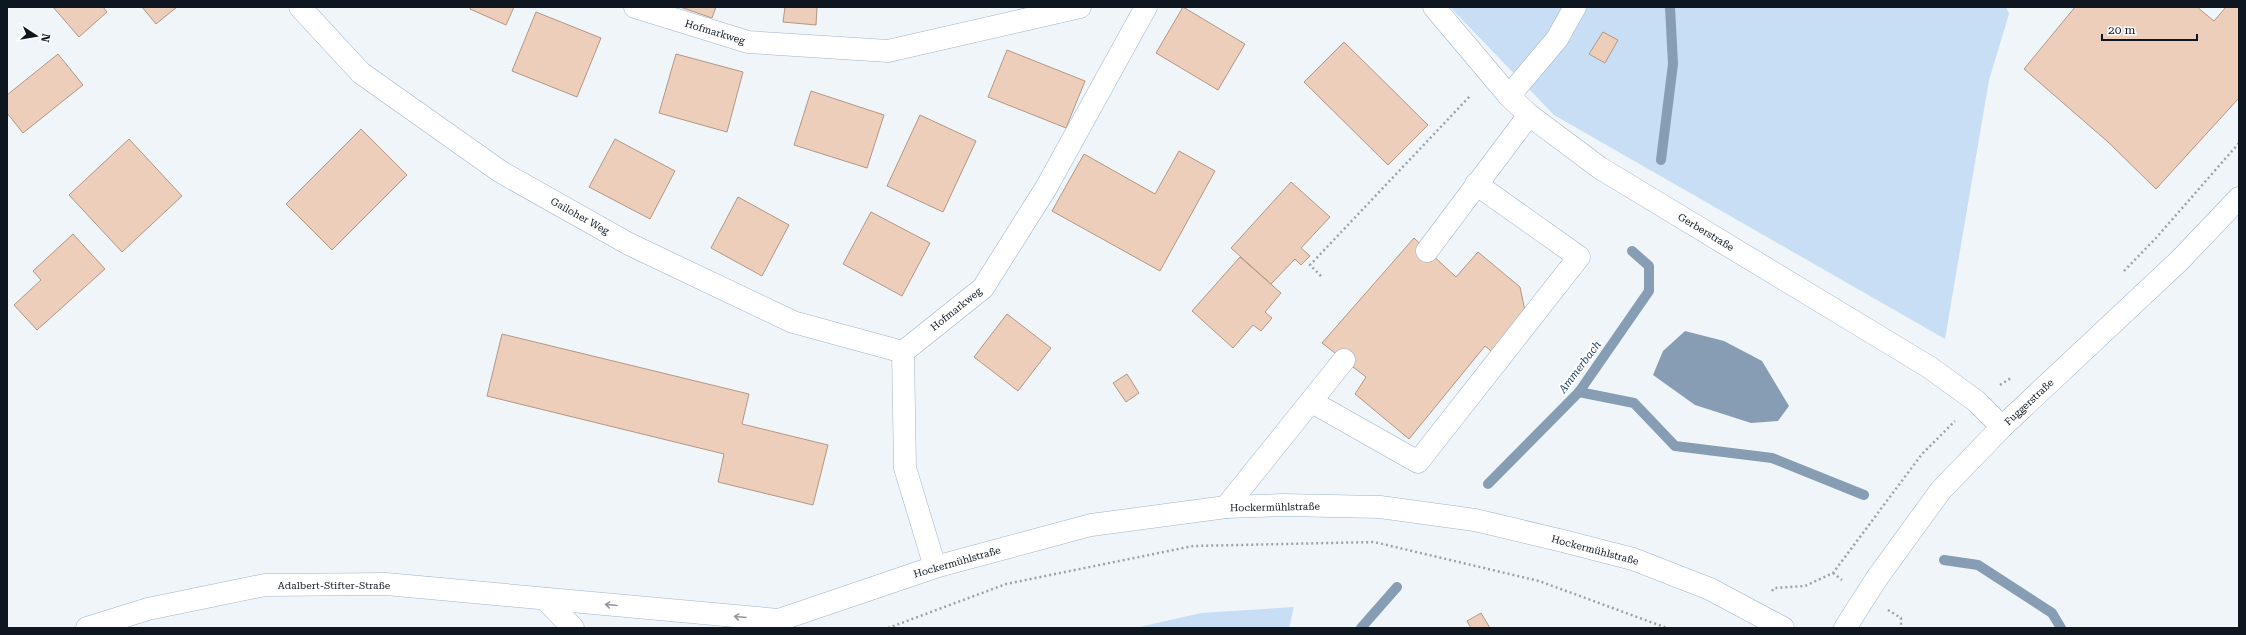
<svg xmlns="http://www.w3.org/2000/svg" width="2246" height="635" viewBox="0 0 2246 635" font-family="'Roboto Serif',serif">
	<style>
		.green { fill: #c7def5 }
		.water { fill: #869db4 }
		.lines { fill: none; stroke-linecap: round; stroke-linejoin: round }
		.stream { stroke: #869db4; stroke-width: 10 }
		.building { fill: #ecceba; stroke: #b49783 }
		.minor-casing { stroke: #9cb4cd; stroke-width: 23 }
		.major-casing { stroke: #9cb4cd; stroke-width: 23 }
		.path { stroke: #9ca2a9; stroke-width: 2.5; stroke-dasharray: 2 3; stroke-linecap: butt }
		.minor { stroke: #fff; stroke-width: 22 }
		.major { stroke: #fff; stroke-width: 22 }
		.oneway { stroke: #93979b }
		.labels { text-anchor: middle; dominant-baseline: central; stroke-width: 4; stroke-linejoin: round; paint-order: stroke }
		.street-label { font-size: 10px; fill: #0e1720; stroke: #fff }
		.water-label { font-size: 11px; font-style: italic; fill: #204467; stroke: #fff }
	</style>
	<rect width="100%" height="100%" fill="#f0f5fa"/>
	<g class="green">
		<polygon points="1450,7 2006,7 2009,14 1989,80 1945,339 1554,115"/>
		<polygon points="1294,607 1289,628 1135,628 1201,613"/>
	</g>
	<polygon class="water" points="1685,331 1724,341 1762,361 1789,406 1778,421 1751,423 1695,405 1653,375 1663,351"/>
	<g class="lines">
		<g class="stream">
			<polyline points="1661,160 1673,64 1670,7"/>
			<polyline points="1579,392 1634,403 1675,446 1772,458 1864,495"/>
			<polyline points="1488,484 1579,392 1649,291 1649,266 1632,251"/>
			<polyline points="1944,560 1978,565 2052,613 2061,628"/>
			<polyline points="1361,628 1397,587"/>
		</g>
	</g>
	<g class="building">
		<polygon points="53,7 103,7 107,12 79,37"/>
		<polygon points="142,7 177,7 156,24"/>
		<polygon points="471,7 514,7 506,25 470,9"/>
		<polygon points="680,7 716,7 712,18"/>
		<polygon points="785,7 817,7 816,25 783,22"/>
		<polygon points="1183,7 1245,44 1218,90 1156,53"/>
		<polygon points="2075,7 2197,7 2214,21 2226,7 2239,7 2239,98 2156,189 2108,142 2024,69"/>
		<polygon points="536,12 601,38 577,97 512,71"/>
		<polygon points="1603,32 1618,40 1605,63 1589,54"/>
		<polygon points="1344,42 1428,125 1388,165 1304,82"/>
		<polygon points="1007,50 1085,81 1066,128 988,97"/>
		<polygon points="58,54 83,85 23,133 7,113 7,95"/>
		<polygon points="676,54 743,72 727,132 659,113"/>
		<polygon points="811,91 884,115 867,168 794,145"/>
		<polygon points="920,115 976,141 943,212 887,186"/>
		<polygon points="361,129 407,175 332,250 286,204"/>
		<polygon points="129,139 182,196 122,252 69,195"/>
		<polygon points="615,139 675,171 650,219 589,187"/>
		<polygon points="1179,151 1215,171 1160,271 1052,211 1084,154 1155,194"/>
		<polygon points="1291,182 1330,217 1301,248 1310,256 1301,265 1295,259 1271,284 1231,248"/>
		<polygon points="738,197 789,225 762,276 711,248"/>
		<polygon points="871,212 930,243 902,296 843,264"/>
		<polygon points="73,234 105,269 37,330 14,305 41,280 33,271"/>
		<polygon points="1414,238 1456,277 1478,252 1520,287 1525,311 1495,354 1485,346 1409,439 1355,394 1366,377 1322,343"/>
		<polygon points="1240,257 1281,293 1265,312 1272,318 1261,331 1253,325 1233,348 1192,311"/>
		<polygon points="1007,314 1051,348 1018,391 974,357"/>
		<polygon points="502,334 749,394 742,424 828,445 813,505 718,482 724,454 487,396"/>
		<polygon points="1127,374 1139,393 1126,402 1113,383"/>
		<polygon points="1481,613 1490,628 1471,628 1467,621"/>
	</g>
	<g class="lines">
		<defs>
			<g id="minor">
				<polyline points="300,7 361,73 501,172 629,244 793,322 903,352"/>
				<polyline points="635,7 748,42 888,51 1080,7"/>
				<polyline points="1434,7 1509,96 1529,115 1600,168 1929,367 1976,401 2002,427"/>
				<polyline points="1509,96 1557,39 1575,7"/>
				<polyline points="1427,251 1529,115"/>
				<polyline points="903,352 983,288 1046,188 1146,7"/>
				<polyline points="903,352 905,468 935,567"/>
				<polyline points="1312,402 1418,462 1579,257 1476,184"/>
				<polyline points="1226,507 1344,360"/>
				<polyline points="545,599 573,628"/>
				<polyline points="87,628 148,609 265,585 386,584 779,620"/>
				<polyline points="1845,628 1877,578 1941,490 2002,427 2180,260 2239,198"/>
			</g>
			<polyline id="major" points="764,628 779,620 935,567 1091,525 1226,507 1283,505 1380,507 1475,520 1563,541 1633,559 1710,589 1783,628"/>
		</defs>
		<use href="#minor" class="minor-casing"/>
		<use href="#major" class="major-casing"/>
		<g class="path">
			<polyline points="2124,271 2156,238 2239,143"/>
			<polyline points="1321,276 1310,265 1471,95"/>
			<polyline points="2000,385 2011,378"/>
			<polyline points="1833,573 1842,580"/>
			<polyline points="1772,591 1774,588 1805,586 1833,573 1922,454 1955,421"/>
			<polyline points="1888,610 1901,618 1901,628"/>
			<polyline points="888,628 1006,584 1193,546 1374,542 1539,581 1667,628"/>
		</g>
		<use href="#minor" class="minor"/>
		<use href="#major" class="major"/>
	</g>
	<defs><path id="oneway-shaft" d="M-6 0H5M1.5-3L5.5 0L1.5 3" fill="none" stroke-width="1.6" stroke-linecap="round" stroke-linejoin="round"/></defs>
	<g class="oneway">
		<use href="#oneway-shaft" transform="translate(611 605) rotate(-175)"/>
		<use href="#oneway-shaft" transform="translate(740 617) rotate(-175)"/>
	</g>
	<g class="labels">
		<g class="street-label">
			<text transform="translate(715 32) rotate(17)">Hofmarkweg</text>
			<text transform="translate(580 216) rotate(29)">Gailoher Weg</text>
			<text transform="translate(1706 232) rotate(31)">Gerberstraße</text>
			<text transform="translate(956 309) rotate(-39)">Hofmarkweg</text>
			<text transform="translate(2029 402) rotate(-43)">Fuggerstraße</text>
			<text transform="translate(1275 507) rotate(-1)">Hockermühlstraße</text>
			<text transform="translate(1595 550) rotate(15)">Hockermühlstraße</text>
			<text transform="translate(957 562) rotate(-16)">Hockermühlstraße</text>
			<text x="334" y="585">Adalbert-Stifter-Straße</text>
		</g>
		<g class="water-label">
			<text transform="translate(1580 367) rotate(-53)">Ammerbach</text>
		</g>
	</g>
	<rect width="2246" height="635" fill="none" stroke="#0e1720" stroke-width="16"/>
	<g transform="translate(36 36) rotate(102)" stroke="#ffffff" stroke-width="3" paint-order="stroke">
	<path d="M0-3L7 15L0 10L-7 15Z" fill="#0e1720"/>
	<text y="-6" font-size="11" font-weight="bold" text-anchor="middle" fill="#0e1720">N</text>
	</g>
	<path d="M2102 34v6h95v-6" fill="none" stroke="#0e1720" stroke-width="2"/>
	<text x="2108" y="34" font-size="12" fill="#0e1720" stroke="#ffffff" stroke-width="3" paint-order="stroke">20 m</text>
</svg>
